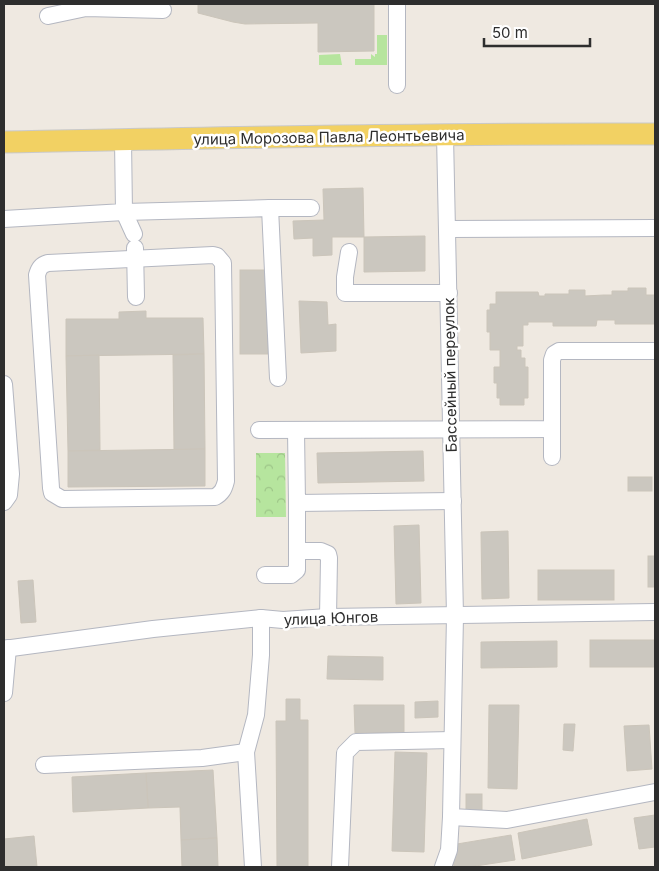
<svg xmlns="http://www.w3.org/2000/svg" width="659" height="871" viewBox="0 0 659 871" font-family="Inter,sans-serif">
	<style>
		.grass { fill: #b6e59e }
		.forest { fill: url(#forest-crowns) }
		.building { fill: #cbc7bf; stroke: #cbc5ba }
		.lines { fill: none; stroke-linecap: round; stroke-linejoin: round }
		.minor-casing { stroke: #b4b7c1; stroke-width: 18 }
		.major-casing { stroke: #c9c9c9; stroke-width: 23 }
		.minor { stroke: #fff; stroke-width: 16 }
		.major { stroke: #f2d163; stroke-width: 21 }
		.labels { text-anchor: middle; dominant-baseline: central; stroke-width: 5; stroke-linejoin: round; paint-order: stroke }
		.street-label { font-size: 15px; fill: #2e2e2e; stroke: #fff }
	</style>
	<defs>
		<pattern id="forest-crowns" width="20" height="18" patternUnits="userSpaceOnUse" patternTransform="scale(1.25)"><rect width="20" height="18" fill="#b6e59e"/><path d="M2 6a3 3 0 1 1 6 0M12 15a3 3 0 1 1 6 0" fill="none" stroke="#9dc588"/></pattern>
	</defs>
	<rect width="100%" height="100%" fill="#efe9e1"/>
	<g class="grass">
		<polygon points="377,35 387,35 387,65 355,65 355,59 371,59 371,54 375,57 375,54 377,54"/>
		<polygon points="340,54 342,65 319,65 319,55"/>
	</g>
	<polygon class="forest" points="256,453 285,453 286,517 256,517"/>
	<g class="building">
		<polygon points="198,4 374,4 374,51 318,52 318,23 245,24 233,22 198,13"/>
		<polygon points="363,188 364,237 332,237 332,255 313,256 313,238 294,239 293,221 324,220 323,189"/>
		<polygon points="425,236 425,271 364,272 364,237"/>
		<rect x="240" y="270" width="28" height="84"/>
		<polygon points="628,288 646,288 646,295 655,295 655,324 615,324 615,320 597,320 596,326 553,326 553,322 528,322 528,325 523,325 523,346 517,346 517,350 521,350 521,358 525,358 525,367 528,367 528,398 524,398 524,405 500,405 500,398 497,398 497,383 494,383 494,367 500,367 500,350 490,350 490,332 487,332 487,310 490,310 490,304 496,304 496,292 538,292 539,296 545,296 545,294 569,294 569,290 585,290 585,296 604,295 612,295 612,291 628,291"/>
		<polygon points="299,301 327,302 328,325 336,324 336,351 301,353"/>
		<polygon points="146,311 146,318 203,318 204,354 66,356 66,319 119,319 119,312"/>
		<polygon points="204,354 205,449 174,450 173,355"/>
		<polygon points="99,355 100,450 68,451 66,356"/>
		<polygon points="205,449 205,486 68,487 68,451"/>
		<polygon points="423,451 424,481 318,483 317,453"/>
		<rect x="628" y="477" width="24" height="14"/>
		<polygon points="419,525 421,603 396,604 394,526"/>
		<polygon points="508,531 509,598 482,599 481,532"/>
		<rect x="648" y="556" width="7" height="31"/>
		<rect x="538" y="570" width="76" height="30"/>
		<polygon points="33,580 36,622 21,623 18,581"/>
		<rect x="590" y="640" width="65" height="27"/>
		<polygon points="557,641 557,667 481,668 481,642"/>
		<polygon points="328,656 383,657 383,680 327,679"/>
		<polygon points="286,699 300,699 300,720 308,720 308,867 277,867 276,721 286,721"/>
		<polygon points="438,701 438,717 415,718 415,702"/>
		<polygon points="354,705 404,705 404,732 355,733"/>
		<polygon points="489,705 519,705 517,789 488,788"/>
		<polygon points="564,724 575,724 573,751 563,750"/>
		<polygon points="649,725 652,769 627,771 624,726"/>
		<polygon points="395,752 427,753 424,852 392,851"/>
		<polygon points="213,770 217,838 181,840 180,807 148,808 146,773"/>
		<polygon points="146,773 148,808 73,812 72,777"/>
		<rect x="466" y="794" width="16" height="17"/>
		<polygon points="655,815 655,847 639,849 634,818"/>
		<polygon points="587,819 592,845 522,859 518,833"/>
		<polygon points="511,835 515,860 469,867 454,867 451,845"/>
		<polygon points="34,836 37,867 4,867 4,839"/>
		<polygon points="217,838 218,867 182,867 181,840"/>
	</g>
	<g class="lines">
		<defs>
			<g id="minor">
				<polyline points="397,4 397,85"/>
				<polyline points="48,16 86,8 163,10"/>
				<polyline points="445,135 455,616 451,817 507,820 655,792"/>
				<polyline points="270,208 311,208"/>
				<polyline points="4,219 124,212 123,140"/>
				<polyline points="447,229 655,228"/>
				<polyline points="134,234 124,212 270,208 278,378"/>
				<polyline points="135,248 136,297"/>
				<polyline points="349,252 345,277 345,293 449,293"/>
				<path d="M213 255 217 256 223 263 226 481C224 489 222 493 215 497L62 499 52 493 51 488 37 275C39 268 41 265 48 263Z"/>
				<polyline points="4,384 11,474 9,495 4,502"/>
				<polyline points="552,429 552,457"/>
				<polyline points="259,430 552,429 552,360 554,354 559,351 655,351"/>
				<polyline points="296,430 297,503 453,501"/>
				<polyline points="297,551 321,551 328,554 329,558 328,617"/>
				<polyline points="265,575 291,575 297,570 297,503"/>
				<polyline points="4,649 153,629 261,618 283,620 328,617 655,612"/>
				<polyline points="4,693 8,648"/>
				<polyline points="44,765 202,758 246,752"/>
				<polyline points="253,867 246,752 256,715 261,655 261,618"/>
				<polyline points="340,867 345,753 356,742 452,740"/>
				<polyline points="443,867 449,850 451,817"/>
			</g>
			<path id="major" d="M4 142C221 138 438 133 655 134"/>
		</defs>
		<use href="#minor" class="minor-casing"/>
		<use href="#major" class="major-casing"/>
		<use href="#minor" class="minor"/>
		<use href="#major" class="major"/>
	</g>
	<g class="labels">
		<g class="street-label">
			<text transform="translate(329 137) rotate(-1)">улица Морозова Павла Леонтьевича</text>
			<text transform="translate(450 375) rotate(-91)">Бассейный переулок</text>
			<text transform="translate(331 618) rotate(-2)">улица Юнгов</text>
		</g>
	</g>
	<rect width="659" height="871" fill="none" stroke="#2e2e2e" stroke-width="10"/>
	<path d="M484 38v8h106v-8" fill="none" stroke="#2e2e2e" stroke-width="2.5"/>
	<text x="492" y="38" font-size="15" fill="#2e2e2e" stroke="#ffffff" stroke-width="4" paint-order="stroke">50 m</text>
</svg>
